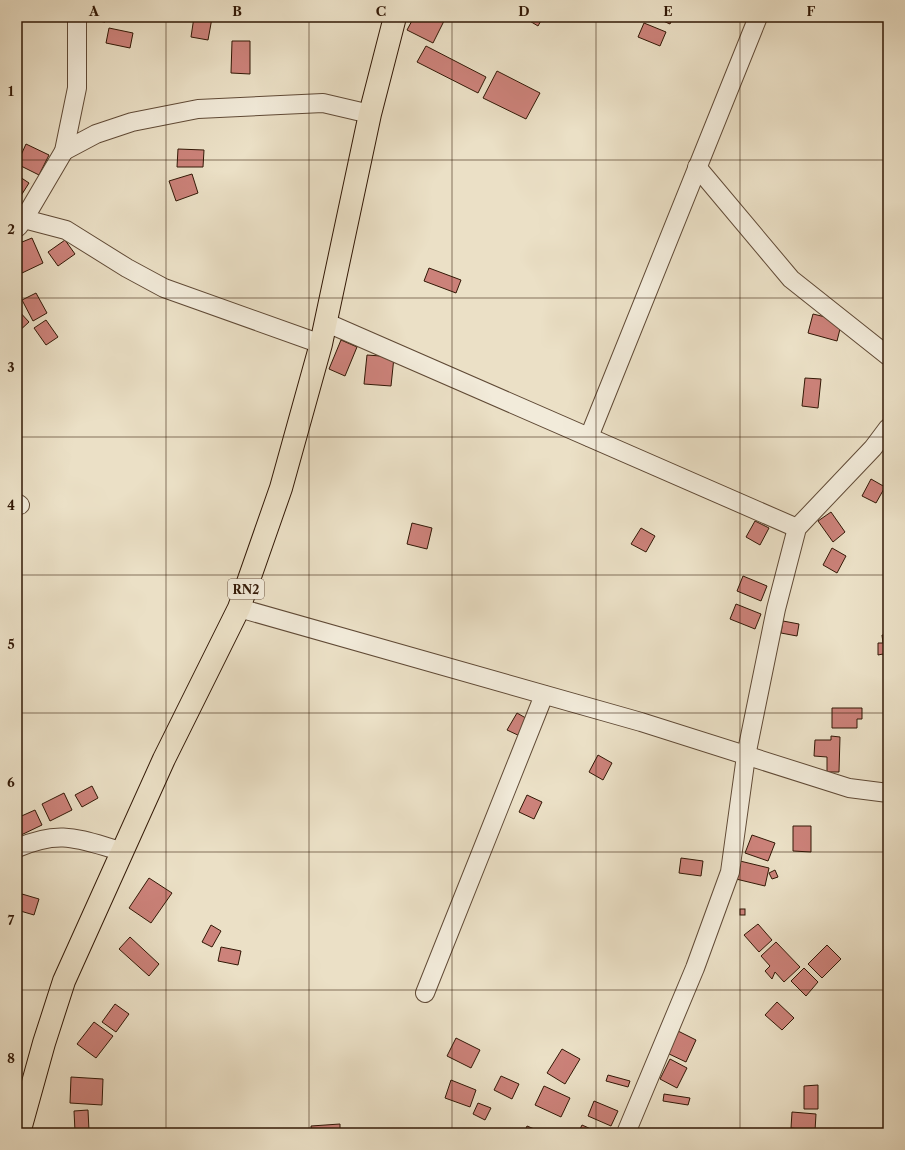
<svg xmlns="http://www.w3.org/2000/svg" width="905" height="1150" viewBox="0 0 905 1150" font-family="'Libre Caslon Text',serif">
	<style>
		.building { fill: #cc827a; stroke: #321806 }
		.lines { fill: none; stroke-linecap: round; stroke-linejoin: round }
		.minor-casing { stroke: #604a36; stroke-width: 20 }
		.trunk-casing { stroke: #321806; stroke-width: 24 }
		.minor { stroke: #f2ebda; stroke-width: 18 }
		.trunk { stroke: #ebe0c6; stroke-width: 22 }
		.grid { fill: none; stroke: #321806; stroke-width: 1; stroke-opacity: 0.55 }
		.labels { text-anchor: middle; dominant-baseline: central; stroke-width: 3; stroke-linejoin: round; paint-order: stroke }
		.shield { fill: #f2ebda; stroke: #6c5746; stroke-width: 1 }
		.shield-label { font-size: 12px; font-weight: bold; fill: #321806 }
		.neatline { fill: none; stroke: #321806; stroke-width: 1.5 }
		.grid-label { font-size: 13px; text-anchor: middle; font-weight: bold; fill: #321806 }
	</style>
	<rect width="100%" height="100%" fill="#ebe0c6"/>
	<filter id="stains"><feTurbulence type="fractalNoise" baseFrequency=".005" numOctaves="4"/><feColorMatrix values="0 0 0 0 .2 0 0 0 0 .09 0 0 0 0 .02 0 0 0 .5 -.17"/></filter>
	<radialGradient id="worn" r=".72"><stop offset=".6" stop-color="#630" stop-opacity="0"/><stop offset="1" stop-color="#630" stop-opacity=".3"/></radialGradient>
	<g class="building">
		<polygon points="85,17 105,17 105,22 85,19"/>
		<polygon points="194,17 212,18 208,40 191,37"/>
		<polygon points="414,17 446,17 433,43 407,30"/>
		<polygon points="523,17 543,17 538,26"/>
		<polygon points="654,17 673,17 670,24"/>
		<polygon points="644,23 666,32 660,46 638,37"/>
		<polygon points="109,28 133,33 130,48 106,43"/>
		<polygon points="232,41 250,41 250,74 231,73"/>
		<polygon points="426,46 486,77 478,93 417,62"/>
		<polygon points="497,71 540,93 526,119 483,98"/>
		<polygon points="26,144 49,155 39,175 17,164"/>
		<polygon points="178,149 204,150 203,167 177,167"/>
		<polygon points="192,174 198,193 176,201 169,181"/>
		<polygon points="17,175 29,183 17,202"/>
		<polygon points="32,238 43,263 22,273 17,261 17,244"/>
		<polygon points="65,240 75,254 58,266 48,252"/>
		<polygon points="429,268 461,280 456,293 424,281"/>
		<polygon points="36,293 47,313 33,321 22,300"/>
		<polygon points="17,309 29,322 17,333"/>
		<polygon points="813,314 842,321 837,341 808,333"/>
		<polygon points="46,320 58,337 46,345 34,328"/>
		<polygon points="341,340 357,347 345,376 329,369"/>
		<polygon points="367,355 394,357 391,386 364,384"/>
		<polygon points="805,378 821,379 818,408 802,406"/>
		<polygon points="871,479 885,487 876,503 862,496"/>
		<polygon points="831,512 845,532 833,542 818,521"/>
		<polygon points="755,521 769,528 760,545 746,537"/>
		<polygon points="412,523 432,528 427,549 407,544"/>
		<polygon points="641,528 655,536 646,552 631,544"/>
		<polygon points="832,548 846,556 837,573 823,565"/>
		<polygon points="743,576 767,586 761,601 737,591"/>
		<polygon points="736,604 761,614 755,629 730,619"/>
		<polygon points="783,621 799,624 797,636 781,633"/>
		<polygon points="882,635 888,635 888,659 884,659 883,654 878,655 878,643 883,643"/>
		<polygon points="832,708 862,708 862,719 857,719 857,728 832,728"/>
		<polygon points="517,713 531,721 522,737 507,730"/>
		<polygon points="831,736 840,737 839,772 827,772 827,757 814,756 815,740 831,740"/>
		<polygon points="598,755 612,763 603,780 589,772"/>
		<polygon points="92,786 98,798 82,807 75,795"/>
		<polygon points="64,793 72,810 50,821 42,804"/>
		<polygon points="527,795 542,802 534,819 519,812"/>
		<polygon points="35,810 42,825 19,836 17,831 17,818"/>
		<polygon points="793,826 811,826 811,852 793,851"/>
		<polygon points="752,835 775,843 768,861 745,853"/>
		<polygon points="681,858 703,861 701,876 679,873"/>
		<polygon points="740,861 769,868 765,886 736,879"/>
		<polygon points="775,870 778,877 772,879 769,873"/>
		<polygon points="149,878 172,893 151,923 129,908"/>
		<polygon points="22,894 39,899 34,915 17,910"/>
		<rect x="740" y="909" width="5" height="6"/>
		<polygon points="758,924 772,940 759,952 744,935"/>
		<polygon points="211,925 221,931 212,947 202,942"/>
		<polygon points="130,937 159,964 149,976 119,949"/>
		<polygon points="776,942 800,967 784,982 775,972 772,979 765,971 770,966 761,956"/>
		<polygon points="827,945 841,959 822,978 808,964"/>
		<polygon points="221,947 241,951 238,965 218,961"/>
		<polygon points="804,968 818,982 806,996 791,981"/>
		<polygon points="777,1002 794,1018 782,1030 765,1015"/>
		<polygon points="115,1004 129,1014 116,1032 102,1022"/>
		<polygon points="94,1022 113,1036 96,1058 77,1044"/>
		<polygon points="678,1031 696,1040 686,1062 667,1053"/>
		<polygon points="456,1038 480,1050 471,1068 447,1056"/>
		<polygon points="562,1049 580,1059 565,1084 547,1073"/>
		<polygon points="670,1059 687,1068 677,1088 660,1079"/>
		<polygon points="608,1075 630,1081 628,1087 606,1081"/>
		<polygon points="501,1076 519,1084 512,1099 494,1090"/>
		<polygon points="71,1077 103,1079 102,1105 70,1103"/>
		<polygon points="451,1080 476,1090 470,1107 445,1098"/>
		<polygon points="818,1085 818,1109 804,1109 804,1086"/>
		<polygon points="544,1086 570,1098 561,1117 535,1105"/>
		<polygon points="664,1094 690,1098 688,1105 663,1101"/>
		<polygon points="594,1101 618,1111 611,1126 588,1116"/>
		<polygon points="478,1103 491,1108 485,1120 473,1114"/>
		<polygon points="88,1110 89,1131 75,1131 74,1111"/>
		<polygon points="792,1112 816,1114 815,1131 791,1128"/>
		<polygon points="340,1124 340,1133 312,1133 311,1126"/>
		<polygon points="582,1125 600,1133 578,1133"/>
		<polygon points="527,1126 544,1133 524,1133"/>
	</g>
	<g class="lines">
		<defs>
			<g id="minor">
				<polyline points="64,151 96,134 132,122 198,109 323,103 370,114"/>
				<polyline points="697,167 791,279 888,356"/>
				<polyline points="17,214 24,219 66,230 127,268 164,288 321,344"/>
				<polyline points="18,227 24,219 64,151 77,88 77,17"/>
				<polyline points="325,322 797,528"/>
				<polyline points="589,437 758,17"/>
				<polyline points="17,503 20,505"/>
				<polyline points="239,608 641,722 849,788 888,793"/>
				<path d="M17 848C61 829 78 839 121 851"/>
				<polyline points="425,993 544,695"/>
				<polyline points="626,1133 695,968 730,872 746,756 776,609 797,528 873,448 888,428"/>
			</g>
			<polyline id="trunk" points="19,1133 44,1043 64,981 164,759 239,608 281,488 321,344 370,114 395,17"/>
		</defs>
		<use href="#minor" class="minor-casing"/>
		<use href="#trunk" class="trunk-casing"/>
		<use href="#minor" class="minor"/>
		<use href="#trunk" class="trunk"/>
	</g>
	<path class="grid" d="M166 17V1133M309 17V1133M452 17V1133M596 17V1133M740 17V1133M17 160H888M17 298H888M17 437H888M17 575H888M17 713H888M17 852H888M17 990H888"/>
	<g class="labels">
		<rect class="shield" x="228" y="579" width="36" height="20" rx="3"/>
		<g class="shield-label">
			<text x="246" y="589">RN2</text>
		</g>
	</g>
	<rect width="905" height="1150" fill="none" stroke="#ebe0c6" stroke-width="44"/>
	<rect x="22" y="22" width="861" height="1106" class="neatline"/>
	<g class="grid-label">
		<text x="94" y="16">A</text>
		<text x="237" y="16">B</text>
		<text x="381" y="16">C</text>
		<text x="524" y="16">D</text>
		<text x="668" y="16">E</text>
		<text x="811" y="16">F</text>
		<text x="11" y="96">1</text>
		<text x="11" y="234">2</text>
		<text x="11" y="372">3</text>
		<text x="11" y="510">4</text>
		<text x="11" y="649">5</text>
		<text x="11" y="787">6</text>
		<text x="11" y="925">7</text>
		<text x="11" y="1063">8</text>
	</g>
	<rect width="100%" height="100%" filter="url(#stains)"/>
	<rect width="100%" height="100%" fill="url(#worn)"/>
</svg>
